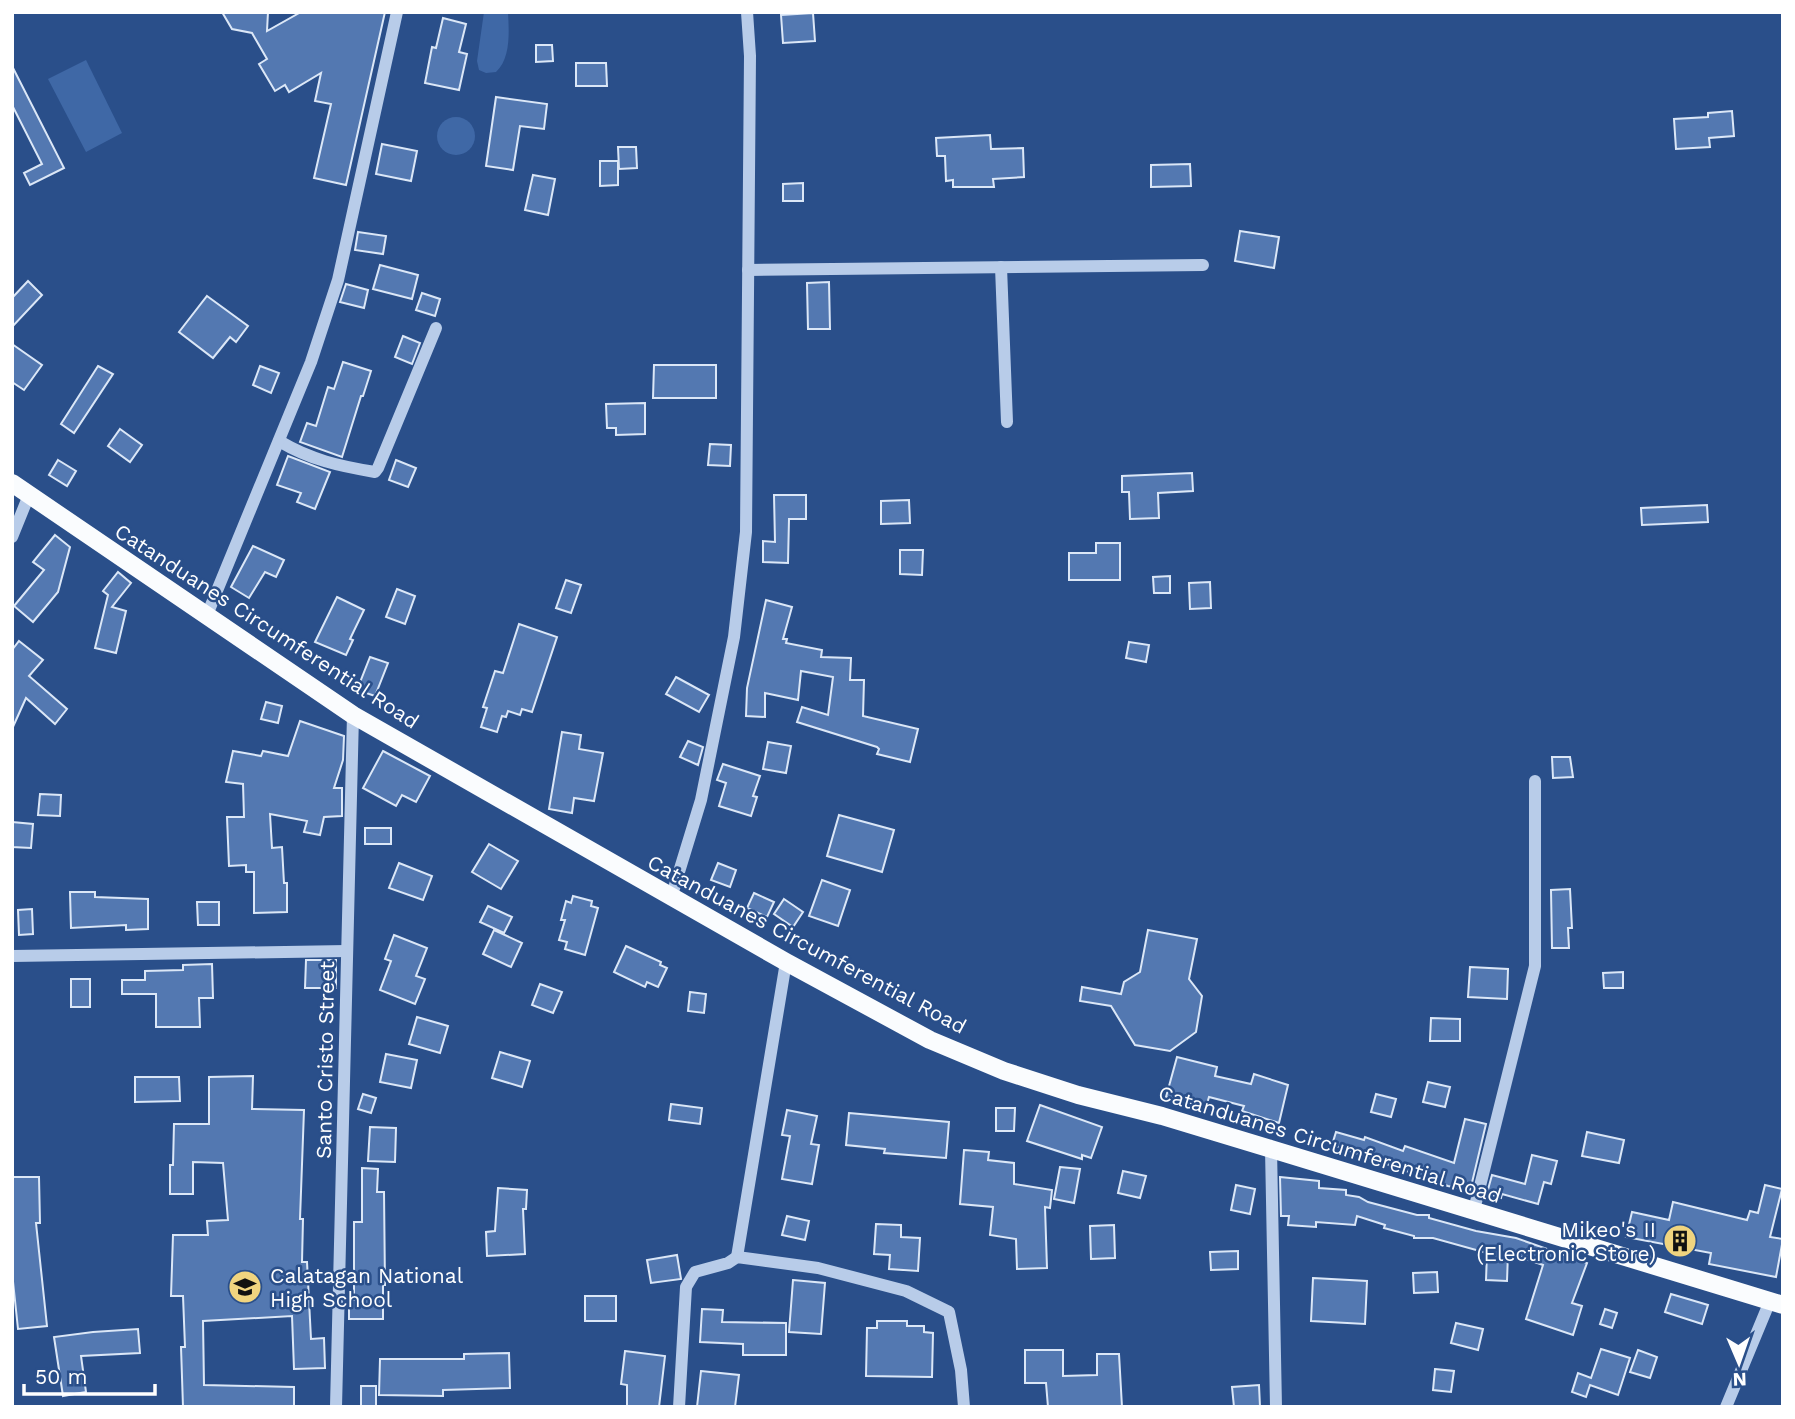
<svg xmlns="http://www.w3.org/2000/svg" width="1795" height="1419" viewBox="0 0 1795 1419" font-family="'Work Sans',sans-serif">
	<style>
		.green { fill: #3f68a6 }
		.building { fill: #5378b1; stroke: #dbe7f7; stroke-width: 2 }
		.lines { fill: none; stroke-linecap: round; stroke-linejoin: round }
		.minor { stroke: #b8cce9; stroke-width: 12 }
		.major { stroke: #fafcfe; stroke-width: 18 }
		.labels { text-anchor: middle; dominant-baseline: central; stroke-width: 5; stroke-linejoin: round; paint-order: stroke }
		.street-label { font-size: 21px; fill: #fff; stroke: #2a4f8a }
		.poi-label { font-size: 21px; fill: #fff; stroke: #2a4f8a; text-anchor: end }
	</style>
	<rect width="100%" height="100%" fill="#2a4f8a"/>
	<g class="green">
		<path d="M484 12H508C509 32 511 58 496 72L486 73 479 70 477 61Z"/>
		<polygon points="86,60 122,133 86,152 48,79"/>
		<circle cx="456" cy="136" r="19"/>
	</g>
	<g class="building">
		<polygon points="222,12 268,12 267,31 301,12 385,12 346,185 314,178 331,104 315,101 321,73 289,92 285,85 275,91 259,64 267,59 252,33 232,29"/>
		<polygon points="813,13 815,41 783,43 781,15"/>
		<polygon points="443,18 466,24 459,52 467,54 459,90 425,83 432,47 436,48"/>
		<polygon points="536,45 552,45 553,61 536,62"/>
		<polygon points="576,63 606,63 607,86 576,86"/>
		<polygon points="12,66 64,168 30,185 24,173 42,164 12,105"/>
		<polygon points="496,97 547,104 544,129 520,126 513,170 486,166"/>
		<polygon points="1732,111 1734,136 1709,138 1710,147 1676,149 1674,119 1708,117 1708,113"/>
		<polygon points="990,135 991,149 1023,148 1024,177 993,179 994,187 953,187 953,180 946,181 945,156 937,156 936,138"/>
		<polygon points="382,144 417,151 411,181 376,174"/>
		<polygon points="618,147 636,147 637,168 619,169"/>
		<polygon points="600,161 618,161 618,185 600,186"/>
		<polygon points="1190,164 1191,186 1151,187 1151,165"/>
		<polygon points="533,175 555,179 548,215 525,210"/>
		<polygon points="803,183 803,201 783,201 783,184"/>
		<polygon points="1240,231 1279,237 1274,268 1235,261"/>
		<polygon points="358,232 386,236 383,254 355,250"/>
		<polygon points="380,265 418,275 412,299 373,289"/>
		<polygon points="28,281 42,295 12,327 12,298"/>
		<polygon points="829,282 830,329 808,329 807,283"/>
		<polygon points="346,284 368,290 364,308 340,302"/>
		<polygon points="422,293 440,299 435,316 416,310"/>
		<polygon points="207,296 248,326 236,342 230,337 213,358 179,332"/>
		<polygon points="403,336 420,343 412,364 395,357"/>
		<polygon points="12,344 42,365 24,390 12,382"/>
		<polygon points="343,362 371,371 363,396 361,396 342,457 300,442 307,423 316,426 328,387 334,389"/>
		<polygon points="654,365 716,365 716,398 653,398"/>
		<polygon points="98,366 113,374 74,433 61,424"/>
		<polygon points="260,366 279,373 271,393 253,385"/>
		<polygon points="645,403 645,434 616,435 616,428 607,428 606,404"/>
		<polygon points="120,429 142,445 130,462 108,446"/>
		<polygon points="710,444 731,445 730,466 708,465"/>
		<polygon points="288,456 330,472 315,509 297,502 301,493 277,485"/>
		<polygon points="58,460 76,471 67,486 49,475"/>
		<polygon points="396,460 416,468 408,487 389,480"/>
		<polygon points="1192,473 1193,491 1158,493 1159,518 1130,519 1129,492 1122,492 1122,476"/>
		<polygon points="774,495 806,495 806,519 789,519 788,563 763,562 763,541 775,542"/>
		<polygon points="909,500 910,523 881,524 881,501"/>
		<polygon points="1707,505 1708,522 1642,525 1641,508"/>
		<polygon points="55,535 70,547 58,592 33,622 14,606 44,570 33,562"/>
		<polygon points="1096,543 1120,543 1120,580 1069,580 1069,553 1096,553"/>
		<polygon points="253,546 284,560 276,577 265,572 249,598 231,587"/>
		<polygon points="900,550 923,550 922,575 900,574"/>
		<polygon points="118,572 131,583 112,607 126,611 116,653 95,648 108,595 103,591"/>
		<polygon points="1170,576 1170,593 1154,593 1153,577"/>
		<polygon points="566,580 581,585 571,613 556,608"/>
		<polygon points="1210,582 1211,608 1190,609 1189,583"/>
		<polygon points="397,589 415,596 405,624 386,617"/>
		<polygon points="337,597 364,610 350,639 353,640 346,655 315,642"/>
		<polygon points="766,600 792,607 783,639 787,639 786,643 822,650 821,657 851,658 850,680 864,680 863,716 918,729 910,762 877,754 879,749 877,747 797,722 802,707 828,715 833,677 801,671 798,700 765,693 765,717 746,716 747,688"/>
		<polygon points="519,624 557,637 532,712 522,709 520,715 508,711 506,717 502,716 497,732 481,727 487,708 483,707 495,671 503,673"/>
		<polygon points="19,641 43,660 29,676 67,709 55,724 26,698 12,729 12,650"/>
		<polygon points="1129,642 1149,645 1146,662 1126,658"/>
		<polygon points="370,657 388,663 375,696 357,690"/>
		<polygon points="676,677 709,695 699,712 666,694"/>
		<polygon points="266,702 282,706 278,723 261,719"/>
		<polygon points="300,721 344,736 343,760 334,788 342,788 342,816 324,817 320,835 304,832 307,821 270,814 272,848 282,847 284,883 287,883 287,912 254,913 254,872 246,872 246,865 229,866 227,817 244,817 243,784 226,782 233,751 261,756 263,751 288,756"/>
		<polygon points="562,732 581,735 579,749 603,753 594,801 574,798 572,813 549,809"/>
		<polygon points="688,741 703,747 698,765 680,757"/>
		<polygon points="768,742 791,746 786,773 763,769"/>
		<polygon points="383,751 430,776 416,802 402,795 396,806 363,788"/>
		<polygon points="1552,757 1570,757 1573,777 1553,778"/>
		<polygon points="723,764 760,776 753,796 757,797 751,816 719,806 726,783 717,780"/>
		<polygon points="40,794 61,795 60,816 38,815"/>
		<polygon points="839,815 894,830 882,872 827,856"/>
		<polygon points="12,822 33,824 31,848 12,847"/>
		<rect x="365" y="828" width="26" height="16"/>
		<polygon points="489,844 518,861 501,889 472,872"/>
		<polygon points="399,863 432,876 423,900 389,888"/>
		<polygon points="718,863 736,870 730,887 711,880"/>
		<polygon points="822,880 850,890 838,926 809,916"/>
		<polygon points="1570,889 1572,928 1568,928 1569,948 1552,948 1551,890"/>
		<polygon points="70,892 95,892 95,897 148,899 148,929 126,930 126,925 71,928"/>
		<polygon points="754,893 774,902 767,917 747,908"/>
		<polygon points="573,896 592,901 591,906 598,908 585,955 565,949 567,942 559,940 565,920 561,920 566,901 571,903"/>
		<polygon points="784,899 803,912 793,927 774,914"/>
		<polygon points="197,902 219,902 219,925 198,925"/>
		<polygon points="488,906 512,917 504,933 480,922"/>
		<polygon points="32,909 33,934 19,935 18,910"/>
		<polygon points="494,930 522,943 511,967 483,954"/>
		<polygon points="1148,930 1197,939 1189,979 1202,996 1196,1032 1170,1051 1135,1045 1111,1006 1080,1001 1082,987 1121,994 1124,982 1140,972"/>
		<polygon points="394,935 427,948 416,976 425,979 415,1004 380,990 391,961 385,959"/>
		<polygon points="626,946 661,962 660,965 667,968 658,987 647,982 645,987 614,972"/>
		<polygon points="306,960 336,960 336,988 305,988"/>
		<polygon points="212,964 213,998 199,998 200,1027 156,1027 156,994 122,994 122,980 145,980 145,971 183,970 183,965"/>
		<polygon points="1470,967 1508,969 1507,999 1468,997"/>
		<polygon points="1623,972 1623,988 1604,988 1603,973"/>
		<rect x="71" y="979" width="19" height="28"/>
		<polygon points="540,984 562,992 553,1013 532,1005"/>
		<polygon points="690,992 706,994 704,1013 688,1011"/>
		<polygon points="417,1017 448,1026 440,1053 409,1044"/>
		<polygon points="1431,1018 1460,1019 1460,1041 1430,1041"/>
		<polygon points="500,1052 530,1061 522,1087 492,1078"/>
		<polygon points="386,1054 417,1060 411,1088 380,1082"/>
		<polygon points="1177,1057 1217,1067 1215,1076 1251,1084 1254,1074 1288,1085 1279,1123 1242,1111 1244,1106 1209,1097 1206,1107 1166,1097"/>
		<polygon points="253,1076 252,1109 304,1110 300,1219 303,1219 302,1262 307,1262 311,1339 324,1338 325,1368 294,1369 292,1316 203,1321 204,1385 294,1387 294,1407 183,1407 181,1347 185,1347 183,1296 171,1296 173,1235 208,1235 207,1221 228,1220 223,1163 193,1162 193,1194 170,1194 170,1165 173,1165 174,1124 209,1124 209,1077"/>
		<polygon points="135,1077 179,1077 180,1101 135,1102"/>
		<polygon points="1428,1082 1450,1087 1445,1107 1423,1102"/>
		<polygon points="363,1094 376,1098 371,1113 358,1109"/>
		<polygon points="1376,1094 1396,1099 1391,1117 1371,1112"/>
		<polygon points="671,1104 702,1108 700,1124 669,1120"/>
		<polygon points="1040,1105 1102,1127 1091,1158 1082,1155 1082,1159 1027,1141"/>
		<polygon points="996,1108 1015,1108 1014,1131 996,1131"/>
		<polygon points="787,1110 817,1116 811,1144 819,1145 812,1184 782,1179 790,1136 782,1135"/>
		<polygon points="849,1113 949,1122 946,1158 884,1153 885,1149 846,1145"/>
		<polygon points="1465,1119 1486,1124 1470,1191 1448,1186 1332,1145 1336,1132 1364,1140 1365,1137 1403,1151 1405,1146 1454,1163"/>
		<polygon points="370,1127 396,1128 395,1162 368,1161"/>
		<polygon points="1587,1132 1624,1140 1619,1163 1582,1156"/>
		<polygon points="964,1150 989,1152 988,1160 1014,1163 1014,1184 1052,1190 1050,1208 1045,1207 1047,1268 1017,1269 1016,1239 990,1235 993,1207 960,1204"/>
		<polygon points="1532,1155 1557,1161 1551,1184 1544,1182 1538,1204 1502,1194 1501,1198 1487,1193 1492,1175 1525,1184"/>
		<polygon points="1060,1167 1080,1169 1074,1203 1054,1199"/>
		<polygon points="362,1168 378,1169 377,1192 384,1192 385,1285 383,1285 383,1319 349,1319 349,1300 354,1300 354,1222 362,1222"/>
		<polygon points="1123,1171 1146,1176 1140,1198 1118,1193"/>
		<polygon points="12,1177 39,1177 40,1223 36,1223 47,1326 18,1329 12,1272"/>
		<polygon points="1280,1177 1319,1181 1319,1188 1346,1190 1346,1195 1359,1197 1368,1202 1417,1215 1429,1215 1429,1218 1476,1231 1516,1238 1587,1263 1572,1303 1582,1306 1573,1335 1526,1319 1543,1265 1508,1253 1507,1281 1486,1280 1487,1253 1433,1238 1414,1238 1414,1236 1384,1228 1385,1225 1357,1216 1355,1225 1316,1222 1316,1227 1288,1225 1289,1216 1281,1216"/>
		<polygon points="1236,1185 1255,1189 1250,1214 1231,1210"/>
		<polygon points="1765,1185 1782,1189 1770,1237 1783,1239 1776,1277 1709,1264 1711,1253 1626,1237 1632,1212 1669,1220 1673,1202 1747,1220 1750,1211 1758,1213"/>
		<polygon points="498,1188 527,1190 526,1209 523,1209 525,1254 487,1256 486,1232 495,1231"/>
		<polygon points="787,1216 809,1221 805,1240 782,1235"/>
		<polygon points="876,1224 901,1225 901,1237 920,1238 918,1271 889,1269 890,1255 874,1254"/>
		<polygon points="1114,1225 1115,1258 1091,1259 1090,1226"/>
		<polygon points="1238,1251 1238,1269 1211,1270 1210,1252"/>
		<polygon points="677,1255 681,1279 651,1283 647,1260"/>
		<polygon points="1437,1272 1438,1292 1414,1293 1413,1273"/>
		<polygon points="1313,1278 1367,1281 1365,1324 1311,1321"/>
		<polygon points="793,1280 825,1283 821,1334 789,1332"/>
		<polygon points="1671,1294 1708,1305 1702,1324 1665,1312"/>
		<rect x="585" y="1296" width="31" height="25"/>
		<polygon points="702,1309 723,1310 722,1322 786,1323 786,1355 743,1355 743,1344 700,1342"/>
		<polygon points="1605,1309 1617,1313 1612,1328 1600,1324"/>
		<polygon points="877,1321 907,1321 907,1326 924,1326 924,1332 933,1333 932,1377 866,1376 867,1328 877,1328"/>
		<polygon points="1456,1323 1483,1329 1478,1350 1451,1343"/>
		<polygon points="138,1329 140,1353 81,1356 86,1392 63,1396 54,1337 93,1332"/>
		<polygon points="1601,1349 1630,1358 1618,1395 1590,1385 1586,1397 1572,1392 1578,1373 1591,1378"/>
		<polygon points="1025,1350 1063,1350 1063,1376 1097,1375 1097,1354 1119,1354 1122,1407 1048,1407 1046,1383 1025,1383"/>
		<polygon points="1638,1350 1657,1357 1650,1378 1630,1372"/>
		<polygon points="625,1351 665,1356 659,1407 627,1407 627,1385 621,1384"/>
		<polygon points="509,1353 510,1388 443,1390 443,1396 379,1395 380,1359 464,1359 464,1354"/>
		<polygon points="1435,1369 1454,1371 1451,1392 1433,1390"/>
		<polygon points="701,1371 739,1375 735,1407 697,1407"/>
		<polygon points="1259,1385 1260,1407 1234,1407 1232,1387"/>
		<rect x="361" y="1386" width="15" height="21"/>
	</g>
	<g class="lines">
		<g class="minor">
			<polyline points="1001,267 1007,422"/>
			<polyline points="748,270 1203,265"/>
			<path d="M279 441C311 460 339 466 375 472L378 468 436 328"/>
			<polyline points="12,537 29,495"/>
			<polyline points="207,615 311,362 338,280 397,12"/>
			<polyline points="671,898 701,800 734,637 746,532 750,56 747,12"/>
			<polyline points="12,956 347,951"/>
			<polyline points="1271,1149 1276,1407"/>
			<polyline points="1474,1210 1535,966 1535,781"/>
			<polyline points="737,1257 786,962"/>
			<polyline points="336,1407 353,715"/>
			<polyline points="679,1407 686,1287 695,1272 728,1263 737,1257 818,1268 906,1291 949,1312 961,1370 964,1407"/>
			<polyline points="1726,1407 1770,1301"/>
		</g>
		<polyline class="major" points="12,483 353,715 786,962 930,1040 1004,1071 1078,1095 1162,1116 1271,1149 1783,1305"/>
	</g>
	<defs>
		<symbol id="building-disc" viewBox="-11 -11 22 22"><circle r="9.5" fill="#f0d47f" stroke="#2a4f8a"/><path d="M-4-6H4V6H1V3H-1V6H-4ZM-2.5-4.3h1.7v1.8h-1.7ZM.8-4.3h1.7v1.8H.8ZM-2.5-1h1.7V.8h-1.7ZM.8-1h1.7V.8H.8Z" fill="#111"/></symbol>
		<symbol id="school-disc" viewBox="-11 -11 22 22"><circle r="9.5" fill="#f0d47f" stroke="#2a4f8a"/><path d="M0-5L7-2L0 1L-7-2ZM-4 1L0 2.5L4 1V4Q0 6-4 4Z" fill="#111"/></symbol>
	</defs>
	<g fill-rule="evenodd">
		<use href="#building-disc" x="1661" y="1222" width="38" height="38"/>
		<use href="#school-disc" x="226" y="1268" width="38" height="38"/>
	</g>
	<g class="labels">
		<g class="street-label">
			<text transform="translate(267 626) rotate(33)">Catanduanes Circumferential Road</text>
			<text transform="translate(807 944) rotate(28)">Catanduanes Circumferential Road</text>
			<text transform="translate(325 1060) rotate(-89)">Santo Cristo Street</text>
			<text transform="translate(1330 1144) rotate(17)">Catanduanes Circumferential Road</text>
		</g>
		<g class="poi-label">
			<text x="1656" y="1229">Mikeo's II<tspan x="1656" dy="24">(Electronic Store)</tspan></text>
			<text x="270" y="1275" text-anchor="start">Calatagan National<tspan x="270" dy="24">High School</tspan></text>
		</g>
	</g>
	<rect width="1795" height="1419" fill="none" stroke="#ffffff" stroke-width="28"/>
	<g transform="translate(1739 1363) rotate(178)" stroke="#2a4f8a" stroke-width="5" paint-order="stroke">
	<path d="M0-5L12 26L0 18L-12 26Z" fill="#ffffff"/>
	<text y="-10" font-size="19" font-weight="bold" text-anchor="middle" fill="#ffffff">N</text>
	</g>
	<path d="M24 1384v10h131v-10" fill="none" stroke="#ffffff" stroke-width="3.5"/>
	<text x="35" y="1384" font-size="21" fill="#ffffff" stroke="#2a4f8a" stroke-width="5" paint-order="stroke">50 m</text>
</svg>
